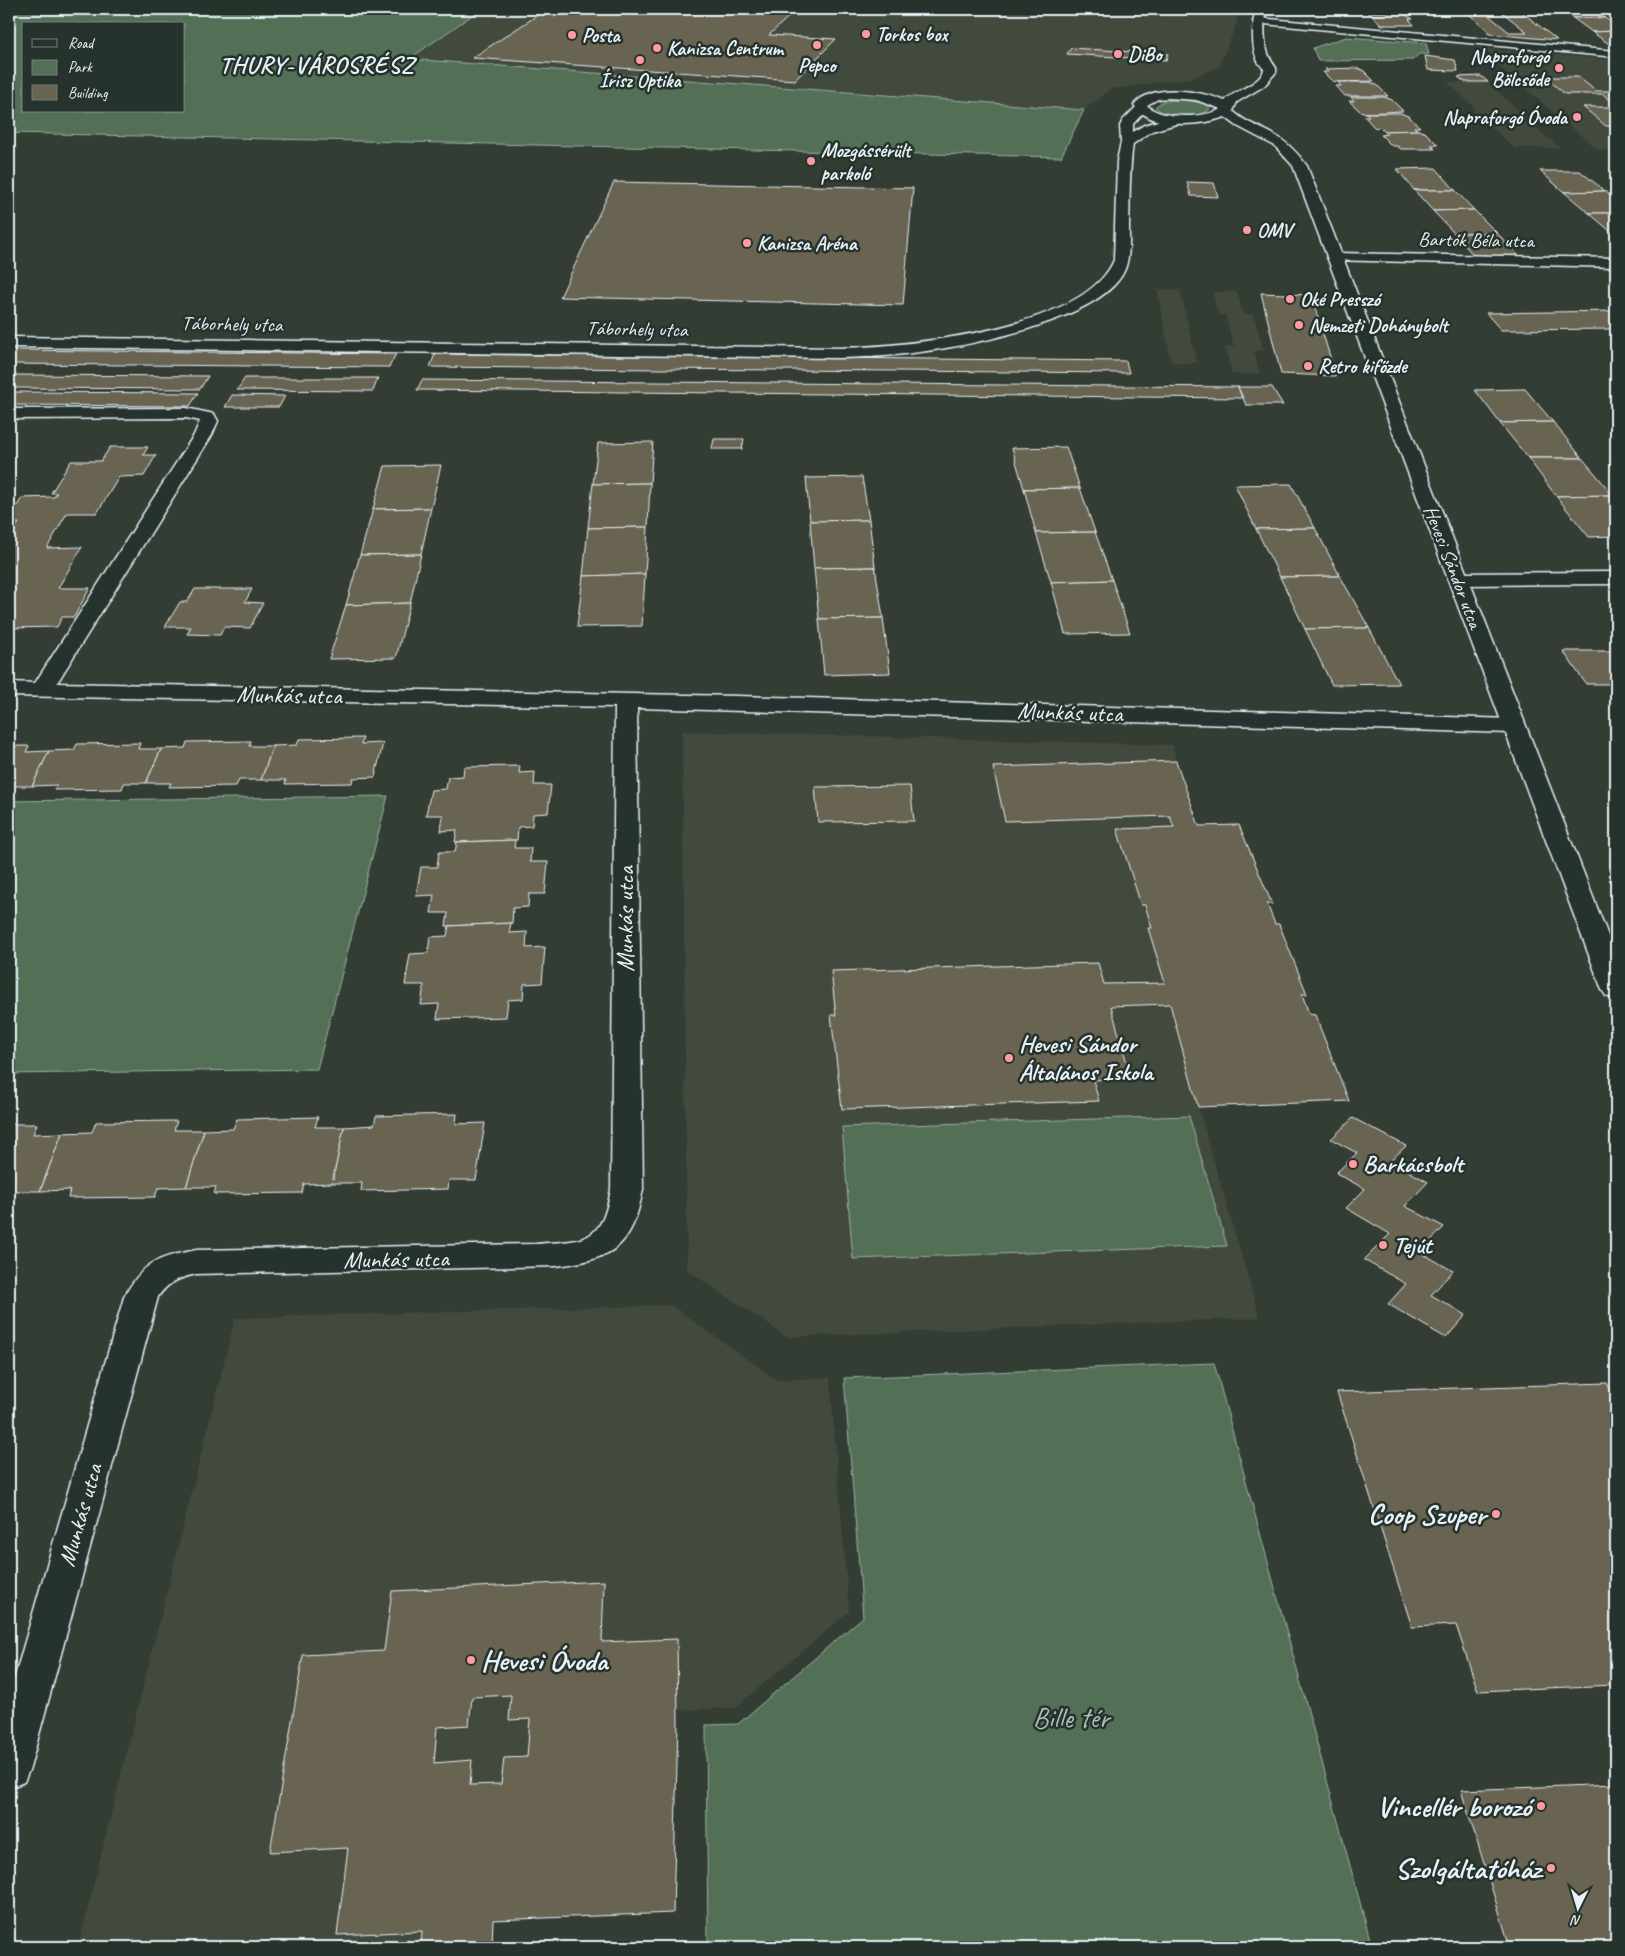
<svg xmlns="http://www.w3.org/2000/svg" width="1625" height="1956" viewBox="0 0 1625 1956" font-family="Caveat,sans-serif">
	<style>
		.built { fill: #43483d }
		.green { fill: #537057; stroke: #9eb0a8; fill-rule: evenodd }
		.building { fill: #696351; stroke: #e8f1f8; fill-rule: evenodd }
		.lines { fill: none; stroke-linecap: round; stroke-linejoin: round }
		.minor-casing { stroke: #e8f1f8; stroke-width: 3 }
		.major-casing { stroke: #e8f1f8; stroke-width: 3 }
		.minor { fill: #26332d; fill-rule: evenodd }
		.major { fill: #26332d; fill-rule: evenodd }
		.poi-dot { fill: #ff9aa2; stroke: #26332d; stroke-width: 2 }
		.labels { text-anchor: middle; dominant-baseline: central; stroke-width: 5; stroke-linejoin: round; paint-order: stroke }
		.far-poi-label { font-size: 20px; font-weight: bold; fill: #e8f1f8; stroke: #26332d; text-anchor: start }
		.far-street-label { font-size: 20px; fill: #e8f1f8; stroke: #26332d }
		.far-district-label { font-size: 24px; font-weight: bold; letter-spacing: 1px; fill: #e8f1f8; stroke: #26332d }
		.street-label { font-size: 24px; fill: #e8f1f8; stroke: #26332d }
		.poi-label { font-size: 24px; font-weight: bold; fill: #e8f1f8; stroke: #26332d; text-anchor: start }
		.near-poi-label { font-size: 29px; font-weight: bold; fill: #e8f1f8; stroke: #26332d; text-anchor: end }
		.near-park-label { font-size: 29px; fill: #acbdb8; stroke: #26332d }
	</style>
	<rect width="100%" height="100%" fill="#333d34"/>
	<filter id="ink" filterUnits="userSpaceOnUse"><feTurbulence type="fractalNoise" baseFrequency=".02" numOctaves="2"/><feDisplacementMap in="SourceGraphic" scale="10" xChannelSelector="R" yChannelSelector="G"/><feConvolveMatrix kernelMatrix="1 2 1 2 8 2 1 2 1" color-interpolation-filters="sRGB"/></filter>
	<g filter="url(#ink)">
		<g class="built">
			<polygon points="481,9 1237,9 1237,22 1219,67 1192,78 1111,89 1084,110 408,59"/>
			<polygon points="1477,48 1616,60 1616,76 1606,77 1616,85 1616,91 1596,91 1578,77 1545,77 1565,94 1603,94 1616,105 1616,107 1584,107 1606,126 1616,126 1616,149 1598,150"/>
			<polygon points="1447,82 1488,82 1490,84 1489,84 1519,111 1517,111 1560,148 1514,148 1472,110 1476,109"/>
			<polygon points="1157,289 1180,290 1197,363 1171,363"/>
			<polygon points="1212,292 1237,292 1243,314 1253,314 1264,350 1254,351 1260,374 1232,374 1225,347 1234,347 1225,315 1218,315"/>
			<polygon points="682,731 1173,745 1176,762 1199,826 1239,825 1272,904 1268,905 1275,924 1279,924 1307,994 1302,995 1309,1014 1315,1015 1349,1101 1198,1107 1260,1318 787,1337 687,1270"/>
			<polygon points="671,1305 777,1380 830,1377 849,1612 735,1708 676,1710 673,1913 493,1920 491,1947 78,1947 235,1318"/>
		</g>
		<g class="green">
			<path d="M9 9H481L409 59 1084 110 1061 157 9 133ZM24 24H184V111H24Z"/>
			<polygon points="1346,37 1426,43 1429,54 1419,54 1413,60 1318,61 1313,48"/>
			<path d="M1183 100 1203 103 1210 109C1199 120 1165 118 1155 107L1163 101Z"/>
			<polygon points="388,796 317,1069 9,1074 9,801"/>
			<polygon points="1189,1116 1227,1246 853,1259 842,1127"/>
			<polygon points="1214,1363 1372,1947 708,1947 706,1725 738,1724 863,1617 844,1378"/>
		</g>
		<g class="building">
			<polygon points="547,9 797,9 769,35 836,39 795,80 472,58"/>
			<polygon points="1365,9 1397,9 1400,12 1368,12"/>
			<polygon points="1463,9 1481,9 1509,32 1527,32 1498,9 1518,9 1557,40 1490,34 1487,33 1491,33"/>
			<polygon points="1561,9 1598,10 1602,12 1598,12 1605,18 1573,18"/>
			<polygon points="1368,12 1400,12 1413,19 1409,19 1414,25 1382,25"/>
			<polygon points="1573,18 1605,18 1612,23 1616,23 1616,31 1592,32"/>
			<polygon points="1616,31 1616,46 1612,46 1592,32"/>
			<polygon points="1071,48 1168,54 1166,60 1067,54"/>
			<polygon points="1425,56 1455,60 1458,71 1428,70"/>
			<polygon points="1358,68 1364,71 1374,81 1338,82 1332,81 1323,72 1328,72 1325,69"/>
			<polygon points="1481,76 1488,82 1465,82 1458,77"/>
			<polygon points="1545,77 1578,77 1596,91 1616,91 1616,105 1603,94 1565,94"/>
			<polygon points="1338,82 1370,82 1377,85 1388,96 1345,96 1336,86 1341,86"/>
			<polygon points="1351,97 1384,97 1392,100 1403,111 1366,113 1360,111 1349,101 1354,101"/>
			<polygon points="1583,107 1616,107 1616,126 1606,126"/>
			<polygon points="1366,113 1400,113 1408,116 1420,127 1414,127 1418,130 1384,131 1380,127 1375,128 1364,116 1369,116"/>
			<polygon points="1418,130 1426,133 1438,145 1431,145 1435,149 1401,149 1397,146 1392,146 1381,135 1387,134 1384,131"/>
			<polygon points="1436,168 1455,190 1414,190 1397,169"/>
			<polygon points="1540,171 1580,171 1605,191 1564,192"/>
			<polygon points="614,182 913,188 903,305 560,297"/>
			<polygon points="1187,182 1214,183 1218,197 1191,196"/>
			<polygon points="1414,190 1455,190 1474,210 1433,211"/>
			<polygon points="1605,191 1616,200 1616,213 1589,213 1564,192"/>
			<polygon points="1474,210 1497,233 1454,233 1433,211"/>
			<polygon points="1589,213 1616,213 1616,236"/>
			<polygon points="1454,233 1497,233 1519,256 1475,257"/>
			<polygon points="1261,293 1311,295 1336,376 1281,374"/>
			<polygon points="1616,311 1616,329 1501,330 1486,313"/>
			<polygon points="9,350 396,354 389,367 9,364"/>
			<polygon points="435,354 1126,361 1129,373 430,367"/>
			<polygon points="9,375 208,376 200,389 9,388"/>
			<polygon points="245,378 378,378 373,391 237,390"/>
			<polygon points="422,380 1238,387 1242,398 417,390"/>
			<polygon points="1238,387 1272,387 1283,405 1246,405"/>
			<polygon points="1525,389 1553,422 1500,423 1475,390"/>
			<polygon points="9,392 198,393 190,406 9,405"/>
			<polygon points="232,395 285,396 279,407 225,407"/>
			<polygon points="1553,422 1582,458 1528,458 1500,423"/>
			<polygon points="714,439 744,439 742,449 712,449"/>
			<polygon points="653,442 650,483 593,484 598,443"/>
			<polygon points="110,447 148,447 143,455 156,455 144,476 119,477 97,513 67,513 47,548 82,547 58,588 90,588 74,617 62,617 57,627 9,628 9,622 15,611 9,612 9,538 19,523 9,523 9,518 22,498 54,497 57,493 51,493 71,461 101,461"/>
			<polygon points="1066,447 1080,488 1024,489 1012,448"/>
			<polygon points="1528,458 1582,458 1613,495 1556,496"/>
			<polygon points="441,465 431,508 373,509 385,466"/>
			<polygon points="862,477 869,520 810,521 806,478"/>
			<polygon points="650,483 648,527 588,528 593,484"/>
			<polygon points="1291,484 1315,528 1256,529 1235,485"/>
			<polygon points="1080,488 1095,532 1036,533 1024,489"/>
			<polygon points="1613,495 1616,498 1616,536 1589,537 1556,496"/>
			<polygon points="431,508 421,554 360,555 373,509"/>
			<polygon points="869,520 875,567 814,568 810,521"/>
			<polygon points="648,527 645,574 583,576 588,528"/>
			<polygon points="1315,528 1340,576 1280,577 1256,529"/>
			<polygon points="1095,532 1112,580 1051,582 1036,533"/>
			<polygon points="421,554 410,603 346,605 360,555"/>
			<polygon points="875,567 883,618 819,619 814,568"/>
			<polygon points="645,574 642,626 577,627 583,576"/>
			<polygon points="1340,576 1369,628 1305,629 1280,577"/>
			<polygon points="1112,580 1130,633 1065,634 1051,582"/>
			<polygon points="195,589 252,589 245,602 263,603 250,628 224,627 220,635 187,634 191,627 165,627 180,602 187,602"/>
			<polygon points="410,603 396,658 329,659 346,605"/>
			<polygon points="883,618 890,673 824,675 819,619"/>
			<polygon points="1369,628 1399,684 1332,685 1305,629"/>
			<polygon points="1563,651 1616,651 1616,684 1586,684"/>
			<polygon points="363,738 361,744 383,743 375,777 353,778 352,783 285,784 286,780 261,780 273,746 297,745 299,739"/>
			<polygon points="251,741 249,746 273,746 261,780 239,780 236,786 169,787 171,783 146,783 161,749 185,748 187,742"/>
			<polygon points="140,743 138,749 161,749 146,783 124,783 122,789 54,790 57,785 32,786 49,751 74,750 77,744"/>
			<polygon points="9,746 29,746 26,752 49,751 32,786 10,786 9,788"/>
			<polygon points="1176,761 1199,826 1239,825 1272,904 1267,904 1275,924 1279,924 1307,994 1302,994 1309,1014 1315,1015 1349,1101 1198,1107 1170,1004 1111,1006 1131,1078 1093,1080 1099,1101 842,1109 831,1015 836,1015 831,971 1098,963 1104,984 1165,983 1148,928 1152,928 1145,905 1141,905 1117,829 1174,827 1170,816 1005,821 993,767"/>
			<polygon points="520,766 519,773 535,772 534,785 551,785 548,813 533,814 532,826 518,827 517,840 455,842 457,830 441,831 443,815 426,815 431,790 446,789 448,777 463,776 464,767"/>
			<polygon points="910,786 914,821 818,822 815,787"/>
			<polygon points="515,840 514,848 531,848 530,862 548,862 545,894 529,894 528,907 513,908 512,923 446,926 448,913 431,913 434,895 416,896 421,867 437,867 439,852 455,852 457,842"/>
			<polygon points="511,923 509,933 527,932 526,948 545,947 542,983 524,984 523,999 508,1000 506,1017 437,1019 439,1004 421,1005 424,985 405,985 410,954 428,953 430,937 447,936 449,926"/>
			<polygon points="457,1114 456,1124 485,1123 476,1180 449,1180 448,1189 361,1191 362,1183 332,1183 344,1127 374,1125 376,1116"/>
			<polygon points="318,1117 315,1127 344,1127 332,1183 304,1184 302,1193 214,1194 216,1187 186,1187 204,1130 233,1129 237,1119"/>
			<polygon points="1353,1118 1406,1146 1390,1161 1428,1182 1405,1206 1444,1227 1420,1252 1453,1271 1431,1295 1466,1315 1446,1338 1388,1304 1406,1284 1364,1260 1390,1234 1346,1208 1365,1189 1336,1173 1357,1153 1331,1139"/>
			<polygon points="177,1121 174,1130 204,1130 186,1187 158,1188 155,1197 68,1198 70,1190 40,1191 62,1133 92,1132 96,1122"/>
			<polygon points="9,1124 37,1124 33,1134 62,1133 40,1191 12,1191 9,1200"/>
			<polygon points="1607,1383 1616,1402 1616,1685 1478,1691 1456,1625 1412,1627 1337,1392"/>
			<path d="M604 1581 602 1642 677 1639 678 1723 673 1913 493 1920 492 1947H421L422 1931 337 1935 348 1848 270 1852 303 1655 384 1651 392 1591ZM511 1695 509 1720 530 1719 527 1757 504 1758 501 1784 470 1785 472 1760 434 1763 437 1727 469 1725 472 1697Z"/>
			<polygon points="1616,1784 1616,1947 1510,1947 1461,1790"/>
		</g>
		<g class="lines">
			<defs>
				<g id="minor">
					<polygon points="1258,18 1616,51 1616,57 1254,23 1253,21"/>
					<path d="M1141 105 1147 109 1133 124V132L1144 125 1175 116 1179 115 1185 119 1183 122 1152 131 1133 144C1129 171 1130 199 1129 227 1129 241 1130 256 1125 269 1104 322 955 349 904 354 882 357 861 357 839 358L9 347V337L839 348C906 346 1085 330 1114 260L1117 161 1121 142 1120 126 1123 120 1137 106Z"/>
					<polygon points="1334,253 1616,258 1616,267 1329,260 1327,257 1329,254"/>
					<path d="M186 408 214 414 218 421 212 435 57 683 738 696 1513 719 1521 721 1525 726 1521 731 1513 733 637 708 643 1189C632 1248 613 1259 556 1266L196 1274C179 1278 168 1282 158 1297L30 1768 24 1782 9 1788V1697L124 1297C144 1261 157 1258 196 1250L536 1244C586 1240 601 1244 611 1189L615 707 9 696V682L35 683 194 435 200 421 186 418 9 419V409Z"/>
					<polygon points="1616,572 1616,584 1458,585 1451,583 1448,579 1451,575 1458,573"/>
				</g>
				<path id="major" d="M1255 9H1265C1264 31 1262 50 1276 68V72L1264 86 1237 102 1233 111C1244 122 1258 126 1271 133 1286 141 1297 152 1307 166L1616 956V999L1606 996 1602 990 1293 166 1275 146 1237 126 1225 117C1199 126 1152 130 1134 105 1152 82 1202 91 1225 101 1235 89 1261 85 1264 69 1249 56 1253 27 1255 9ZM1169 98 1196 100 1221 109C1205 118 1160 120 1147 105L1158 99Z"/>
			</defs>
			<use href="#minor" class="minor-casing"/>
			<use href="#major" class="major-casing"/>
			<use href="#minor" class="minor"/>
			<use href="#major" class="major"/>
		</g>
	</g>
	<g class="poi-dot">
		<circle cx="866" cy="34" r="5"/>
		<circle cx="572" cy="35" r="5"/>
		<circle cx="817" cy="45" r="5"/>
		<circle cx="657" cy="48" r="5"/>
		<circle cx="1118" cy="54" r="5"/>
		<circle cx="640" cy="60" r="5"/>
		<circle cx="1559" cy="68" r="5"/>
		<circle cx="1577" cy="117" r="5"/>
		<circle cx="811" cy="161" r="5"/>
		<circle cx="1247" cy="230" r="5"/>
		<circle cx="747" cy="243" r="5"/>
		<circle cx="1290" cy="299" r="5"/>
		<circle cx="1299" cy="325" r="5"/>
		<circle cx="1308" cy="366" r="5"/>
		<circle cx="1009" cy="1058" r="5"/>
		<circle cx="1353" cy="1164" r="5"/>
		<circle cx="1383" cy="1245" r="5"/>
		<circle cx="1496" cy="1514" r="5"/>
		<circle cx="471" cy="1660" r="5"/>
		<circle cx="1541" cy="1806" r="5"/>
		<circle cx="1551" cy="1868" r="5"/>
	</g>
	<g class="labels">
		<g class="far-poi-label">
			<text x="876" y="34">Torkos box</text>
			<text x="582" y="35">Posta</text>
			<text x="667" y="48">Kanizsa Centrum</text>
			<text x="1128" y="54">DiBo</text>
			<text x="1549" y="56" text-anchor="end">Napraforgó<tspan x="1549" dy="23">Bölcsőde</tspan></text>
			<text x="817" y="65" text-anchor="middle">Pepco</text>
			<text x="640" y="80" text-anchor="middle">Írisz Optika</text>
			<text x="1567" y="117" text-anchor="end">Napraforgó Óvoda</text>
			<text x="821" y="150">Mozgássérült<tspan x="821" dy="23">parkoló</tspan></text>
			<text x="1257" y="230">OMV</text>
			<text x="757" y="243">Kanizsa Aréna</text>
			<text x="1300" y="299">Oké Presszó</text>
			<text x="1309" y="325">Nemzeti Dohánybolt</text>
			<text x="1318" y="366">Retro kifőzde</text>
		</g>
		<g class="far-street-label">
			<text transform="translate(1476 240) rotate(1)">Bartók Béla utca</text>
			<text transform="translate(232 324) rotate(1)">Táborhely utca</text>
			<text transform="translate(637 329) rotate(1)">Táborhely utca</text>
			<text transform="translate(1453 567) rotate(69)">Hevesi Sándor utca</text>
		</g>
		<g class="far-district-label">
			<text x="317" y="65">THURY-VÁROSRÉSZ</text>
		</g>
		<g class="street-label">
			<text transform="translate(289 695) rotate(1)">Munkás utca</text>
			<text transform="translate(1070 712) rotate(2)">Munkás utca</text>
			<text transform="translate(625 919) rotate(-90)">Munkás utca</text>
			<text transform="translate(396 1259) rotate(-1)">Munkás utca</text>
			<text transform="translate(80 1515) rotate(-74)">Munkás utca</text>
		</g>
		<g class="poi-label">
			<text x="1019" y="1044">Hevesi Sándor<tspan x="1019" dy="28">Általános Iskola</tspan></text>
			<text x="1363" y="1164">Barkácsbolt</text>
			<text x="1393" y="1245">Tejút</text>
		</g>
		<g class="near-poi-label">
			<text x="1486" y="1514">Coop Szuper</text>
			<text x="481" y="1660" text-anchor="start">Hevesi Óvoda</text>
			<text x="1531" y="1806">Vincellér borozó</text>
			<text x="1541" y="1868">Szolgáltatóház</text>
		</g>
		<g class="near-park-label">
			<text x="1071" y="1717">Bille tér</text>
		</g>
	</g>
	<rect width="1625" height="1956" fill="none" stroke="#26332d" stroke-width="30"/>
	<rect x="15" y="15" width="1595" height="1926" fill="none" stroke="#e8f1f8" stroke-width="2" filter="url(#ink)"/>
	<rect x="22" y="22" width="162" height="90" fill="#26332d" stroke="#747f7e"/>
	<rect x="32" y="39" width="25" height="8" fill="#26332d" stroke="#747f7e"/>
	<text x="68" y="48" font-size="15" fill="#e8f1f8">Road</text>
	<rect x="32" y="60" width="25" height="15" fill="#537057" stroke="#747f7e"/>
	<text x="68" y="72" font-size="15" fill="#e8f1f8">Park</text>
	<rect x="32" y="85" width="25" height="15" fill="#696351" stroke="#747f7e"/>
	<text x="68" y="98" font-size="15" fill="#e8f1f8">Building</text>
	<g transform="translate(1578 1908) rotate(185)" stroke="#26332d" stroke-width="4" paint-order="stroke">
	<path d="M0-4L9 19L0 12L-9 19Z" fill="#e8f1f8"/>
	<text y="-8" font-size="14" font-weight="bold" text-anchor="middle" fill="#e8f1f8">N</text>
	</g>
</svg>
